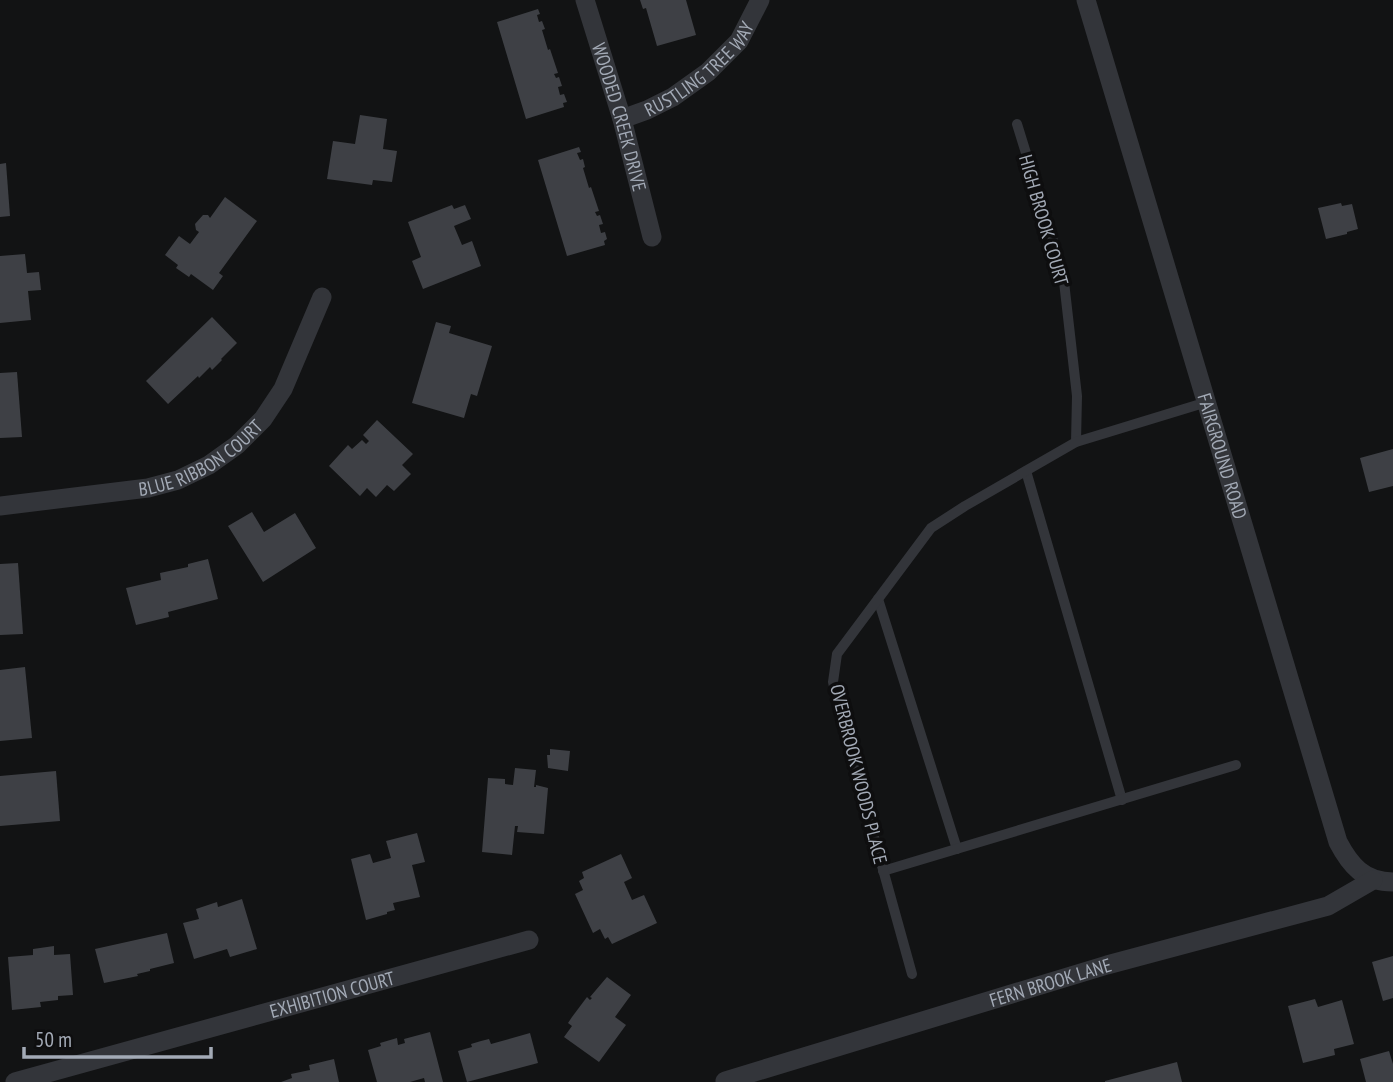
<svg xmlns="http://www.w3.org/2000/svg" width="1393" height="1082" viewBox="0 0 1393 1082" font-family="'PT Sans Narrow',sans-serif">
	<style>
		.building { fill: #3e4045 }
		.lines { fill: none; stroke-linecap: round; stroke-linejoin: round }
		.service { stroke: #33353a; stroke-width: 10 }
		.minor { stroke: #33353a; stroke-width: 19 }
		.labels { text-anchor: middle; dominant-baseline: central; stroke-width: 7; stroke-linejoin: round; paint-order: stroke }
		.street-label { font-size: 19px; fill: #a3aab6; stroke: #0e0e0f }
	</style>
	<rect width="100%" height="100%" fill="#121314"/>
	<g class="building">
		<polygon points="640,0 686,0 696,35 657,46 646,8 643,9"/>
		<polygon points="538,9 540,14 537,15 539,22 542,21 545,29 542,30 548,50 550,49 558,73 554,74 556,78 559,77 562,86 558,87 560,95 564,94 567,102 563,103 564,107 526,119 497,22"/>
		<polygon points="360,115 387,119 383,149 397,151 392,182 373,180 372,185 327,179 333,141 355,144"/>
		<polygon points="579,147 581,152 577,153 580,160 583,159 585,167 583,168 589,188 591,187 599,211 595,212 597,216 600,215 603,224 599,225 601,233 605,232 607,239 604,241 605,245 567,256 538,160"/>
		<polygon points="6,163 10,216 0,217 0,164"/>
		<polygon points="225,197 257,221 219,273 223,276 213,290 191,274 189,277 176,268 178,265 165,255 179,236 190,244 199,232 196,230 195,224 203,215 208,215 210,218"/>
		<polygon points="1341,203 1342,206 1352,204 1358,229 1347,232 1347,234 1326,239 1318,208"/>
		<polygon points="452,205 454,209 465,205 471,219 454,226 462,245 472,241 481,266 423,289 412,261 421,257 408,222"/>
		<polygon points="25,254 27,273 39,272 41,290 28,291 31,320 0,323 0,256"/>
		<polygon points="212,317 237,343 221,359 222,360 212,370 210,367 199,378 198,376 168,404 146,381"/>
		<polygon points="436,322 451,326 449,333 492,346 477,396 471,394 464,418 412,403"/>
		<polygon points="17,372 22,437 0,438 0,373"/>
		<polygon points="377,420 413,454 402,465 411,474 394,491 387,485 376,497 367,488 360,496 329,466 348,445 352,449 362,440 366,444 369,441 363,435"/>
		<polygon points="1393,449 1393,486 1369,492 1360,458"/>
		<polygon points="252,512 264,532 295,513 316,548 263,582 228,526"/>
		<polygon points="208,559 218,599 168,612 169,617 136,625 126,588 161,580 160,573 188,567 188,564"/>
		<polygon points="18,563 23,634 0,635 0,564"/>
		<polygon points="25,667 32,738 0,741 0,670"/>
		<polygon points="550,749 570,751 568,771 548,768 547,755 550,755"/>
		<polygon points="515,768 536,770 534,787 536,787 536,785 548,788 544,834 517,832 518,826 515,826 512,855 482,852 488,778 505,779 505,784 513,785"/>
		<polygon points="56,771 60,821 0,826 0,776"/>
		<polygon points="417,833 425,862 412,865 420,897 393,903 395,910 387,912 387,914 366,920 351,859 370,854 373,863 391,858 386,841"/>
		<polygon points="621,854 632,878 624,882 632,900 644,895 657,923 612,944 608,937 605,939 600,929 593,933 575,894 583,890 579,881 584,878 582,872"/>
		<polygon points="242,899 257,949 230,957 227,949 194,959 183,923 199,919 196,909 217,902 218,907"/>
		<polygon points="167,933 174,963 150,969 150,971 137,974 138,976 104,983 95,949"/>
		<polygon points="54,946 54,955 70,954 73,995 58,996 58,1000 40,1002 41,1007 12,1010 8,957 33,955 33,949"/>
		<polygon points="1393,956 1393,998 1383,1001 1372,962"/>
		<polygon points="607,977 631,995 615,1017 626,1025 599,1062 564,1037 572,1026 568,1023 572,1017 587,997 590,1000 592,998 590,997"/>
		<polygon points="1315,999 1318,1007 1342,1000 1354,1044 1334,1049 1335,1055 1303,1063 1288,1006"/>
		<polygon points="430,1032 443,1082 425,1082 424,1078 410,1082 377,1082 368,1050 381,1046 380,1043 397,1038 398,1045 405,1043 404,1039"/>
		<polygon points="530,1033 538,1063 467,1082 458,1051 472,1047 471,1044 481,1041 489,1039 491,1044"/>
		<polygon points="1389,1051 1393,1064 1393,1082 1366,1082 1360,1059"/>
		<polygon points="334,1059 339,1082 281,1082 292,1078 291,1074 310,1070 309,1065"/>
		<polygon points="1177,1062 1182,1082 1105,1082 1105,1081"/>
	</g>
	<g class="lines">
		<g class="service">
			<polyline points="1017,124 1063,273 1077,396 1076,442"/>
			<polyline points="1026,471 1122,800"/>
			<polyline points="878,599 957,849"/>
			<polyline points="883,871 1236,765"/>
			<polyline points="912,974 841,718 833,682 837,654 931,528 965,506 1076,442 1207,402"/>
		</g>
		<g class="minor">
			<path id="s1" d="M585 0 622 119 652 237"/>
			<path id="s2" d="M1086 0 1338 842C1350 865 1364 882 1393 882"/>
			<path id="s3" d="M622 119 647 110 673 97 708 72 739 41 760 0"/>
			<path id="s4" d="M0 506 148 488 178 480 209 465 237 445 263 419 283 389 322 297"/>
			<path id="s5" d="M725 1081 1107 965 1328 906 1373 880"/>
			<path id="s6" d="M15 1082 529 940"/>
		</g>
	</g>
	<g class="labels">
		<g class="street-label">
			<text stroke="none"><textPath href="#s3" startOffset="94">RUSTLING TREE WAY</textPath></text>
			<text stroke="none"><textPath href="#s1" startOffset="122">WOODED CREEK DRIVE</textPath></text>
			<text transform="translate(1044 220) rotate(74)">HIGH BROOK COURT</text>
			<text stroke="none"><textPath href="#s4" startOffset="210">BLUE RIBBON COURT</textPath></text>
			<text stroke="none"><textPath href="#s2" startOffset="476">FAIRGROUND ROAD</textPath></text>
			<text transform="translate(859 774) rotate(76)">OVERBROOK WOODS PLACE</text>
			<text stroke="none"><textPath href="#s5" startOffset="340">FERN BROOK LANE</textPath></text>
			<text stroke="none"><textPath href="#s6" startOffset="329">EXHIBITION COURT</textPath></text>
		</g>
	</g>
	<path d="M24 1047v10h187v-10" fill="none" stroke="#a3aab6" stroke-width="3.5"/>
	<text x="35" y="1047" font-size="21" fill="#a3aab6" stroke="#0e0e0f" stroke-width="5" paint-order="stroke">50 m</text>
</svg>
